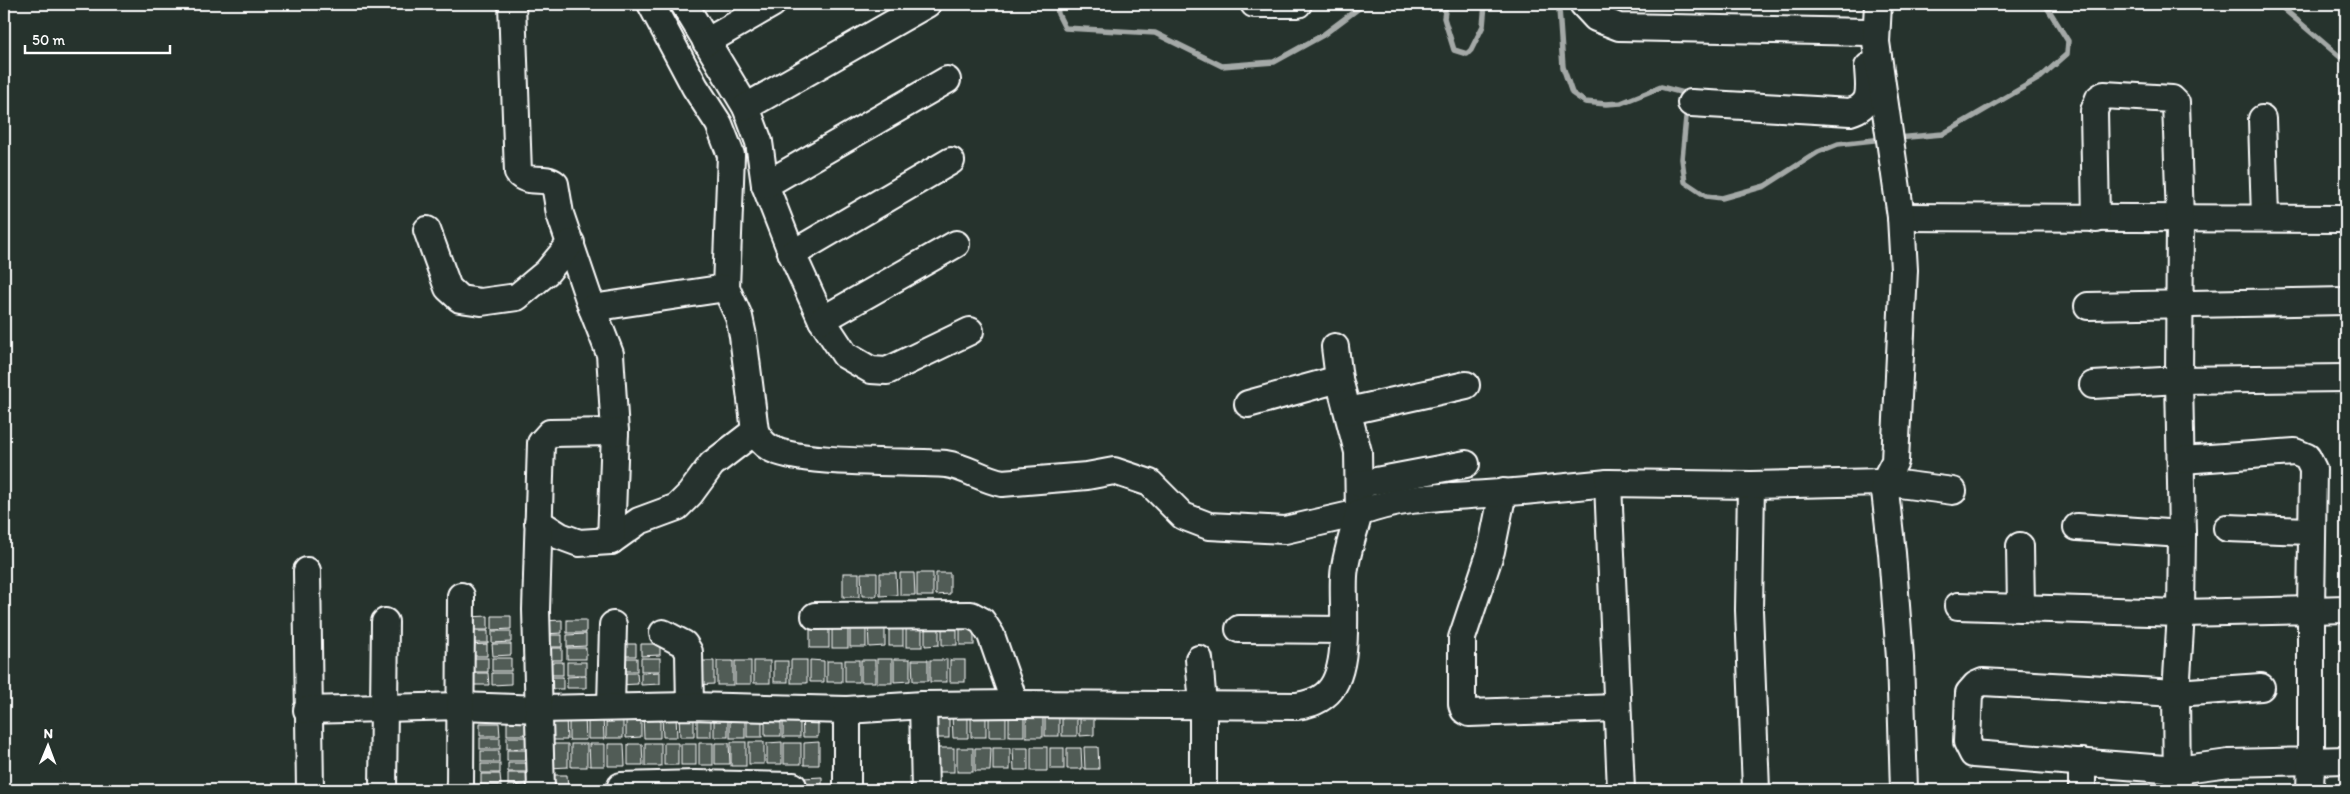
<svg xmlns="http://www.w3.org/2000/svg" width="2350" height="794" viewBox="0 0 2350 794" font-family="Itim,sans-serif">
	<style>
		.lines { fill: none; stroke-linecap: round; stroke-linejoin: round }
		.stream { stroke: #a4a9a7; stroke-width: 5.5 }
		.building { fill: #515c57; stroke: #fff }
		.minor-casing { stroke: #fff; stroke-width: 30 }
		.minor { stroke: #26332d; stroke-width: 26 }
	</style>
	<rect width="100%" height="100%" fill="#26332d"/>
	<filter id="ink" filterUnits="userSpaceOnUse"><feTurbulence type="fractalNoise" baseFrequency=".02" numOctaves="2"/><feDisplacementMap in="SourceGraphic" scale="10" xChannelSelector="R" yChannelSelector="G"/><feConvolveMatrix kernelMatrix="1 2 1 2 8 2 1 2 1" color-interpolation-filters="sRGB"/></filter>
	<g filter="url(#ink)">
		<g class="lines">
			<g class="stream">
				<polyline points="1057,4 1058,14 1065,28 1155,33 1222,66 1274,62 1323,35 1359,8 1361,4"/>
				<polyline points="1446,4 1444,18 1454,50 1467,54 1471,50 1483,26 1485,4"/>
				<polyline points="1555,4 1559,9 1563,67 1572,93 1585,102 1606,104 1621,103 1661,87 1684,93 1686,98"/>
				<polyline points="2278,4 2346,62"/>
				<polyline points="1687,107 1682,159 1685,182 1706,196 1722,198 1765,186 1818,152 1838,144 1883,139"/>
				<polyline points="1897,138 1943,134 2041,77 2067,54 2068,41 2045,4"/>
			</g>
		</g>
		<g class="building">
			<rect x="843" y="573" width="16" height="24"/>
			<polygon points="861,573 877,573 877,596 862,596"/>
			<polygon points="880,573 896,573 897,595 880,596"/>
			<polygon points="900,573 914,573 915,595 900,595"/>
			<rect x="917" y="573" width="16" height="23"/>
			<polygon points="936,573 950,573 950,594 936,595"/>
			<polygon points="488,616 488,630 469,630 468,617"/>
			<polygon points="492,616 511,616 511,629 492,630"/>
			<polygon points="562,620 562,633 543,634 543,621"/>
			<rect x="567" y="620" width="19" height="13"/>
			<rect x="832" y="624" width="16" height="24"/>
			<rect x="850" y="624" width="16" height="23"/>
			<polygon points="868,624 885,624 885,646 869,647"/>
			<rect x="889" y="624" width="14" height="22"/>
			<rect x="906" y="624" width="16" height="23"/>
			<polygon points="925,624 939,624 939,645 925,646"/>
			<rect x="942" y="624" width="15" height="21"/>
			<rect x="960" y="624" width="14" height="21"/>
			<rect x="810" y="625" width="19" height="23"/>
			<polygon points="468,631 488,631 488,643 469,643"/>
			<polygon points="492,631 511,631 511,642 492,643"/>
			<polygon points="586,634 586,646 567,647 567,635"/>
			<rect x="543" y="635" width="19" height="12"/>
			<polygon points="487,644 487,656 469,656 469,645"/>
			<polygon points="492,644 511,644 511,655 493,656"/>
			<polygon points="617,644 636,644 636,656 618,656"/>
			<polygon points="641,644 660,644 660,655 641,656"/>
			<polygon points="543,648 562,648 562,660 544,660"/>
			<rect x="567" y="648" width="19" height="11"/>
			<rect x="469" y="658" width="19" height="14"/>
			<rect x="492" y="658" width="19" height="13"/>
			<rect x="618" y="658" width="19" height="13"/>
			<rect x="641" y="658" width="19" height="13"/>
			<rect x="877" y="659" width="15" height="24"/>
			<polygon points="894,659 910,659 910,681 894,682"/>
			<rect x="791" y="660" width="16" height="23"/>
			<polygon points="810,660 824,661 824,682 810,682"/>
			<rect x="845" y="660" width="14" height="22"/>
			<rect x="861" y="660" width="14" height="22"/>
			<polygon points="912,660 928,660 928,681 913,681"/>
			<rect x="930" y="660" width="17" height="22"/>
			<rect x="950" y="660" width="15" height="22"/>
			<polygon points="695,661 714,661 714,684 695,685"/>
			<rect x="717" y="661" width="16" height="24"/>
			<rect x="735" y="661" width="16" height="23"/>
			<rect x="754" y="661" width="16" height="22"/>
			<rect x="774" y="661" width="14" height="21"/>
			<rect x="827" y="661" width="15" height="21"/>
			<rect x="544" y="662" width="19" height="13"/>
			<rect x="567" y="662" width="19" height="13"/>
			<polygon points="660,672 660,684 641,685 641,673"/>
			<polygon points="469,673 488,673 489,685 469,685"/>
			<polygon points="492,673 511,673 511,684 492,685"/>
			<polygon points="618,673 637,673 638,684 618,685"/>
			<polygon points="586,676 586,688 567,688 567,677"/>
			<rect x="544" y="677" width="19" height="12"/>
			<polygon points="952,714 968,714 968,738 953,738"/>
			<rect x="989" y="714" width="17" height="23"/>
			<rect x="1026" y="714" width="17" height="23"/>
			<rect x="1045" y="714" width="14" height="22"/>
			<rect x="1062" y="714" width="15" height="22"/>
			<polygon points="1080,714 1094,714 1094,735 1080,736"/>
			<polygon points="643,715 660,715 660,738 644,738"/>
			<rect x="730" y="715" width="15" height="23"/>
			<rect x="747" y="715" width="15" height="22"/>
			<rect x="765" y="715" width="16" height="21"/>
			<rect x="783" y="715" width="17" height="22"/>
			<polygon points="802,715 818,715 818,737 803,737"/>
			<rect x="931" y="715" width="18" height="23"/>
			<rect x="971" y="715" width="15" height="22"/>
			<rect x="1009" y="715" width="15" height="21"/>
			<polygon points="566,716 567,740 548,740 548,717"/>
			<polygon points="569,716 585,716 586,740 569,740"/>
			<polygon points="588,716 603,716 604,739 588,739"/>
			<rect x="606" y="716" width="17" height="22"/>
			<polygon points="626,716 641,716 641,737 626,738"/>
			<polygon points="662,716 676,716 677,737 663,737"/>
			<polygon points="679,716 694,716 694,737 680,737"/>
			<rect x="697" y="716" width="14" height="21"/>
			<rect x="714" y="716" width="14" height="21"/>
			<rect x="507" y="722" width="19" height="13"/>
			<polygon points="480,723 499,723 500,736 480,736"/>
			<polygon points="507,737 526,737 526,748 507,749"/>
			<rect x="480" y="738" width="20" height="11"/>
			<rect x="731" y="742" width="15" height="24"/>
			<rect x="749" y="742" width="15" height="22"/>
			<polygon points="782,742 782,764 767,764 767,743"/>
			<polygon points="819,742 819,765 804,765 804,743"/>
			<rect x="645" y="743" width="16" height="23"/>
			<rect x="664" y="743" width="14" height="22"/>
			<rect x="699" y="743" width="14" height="22"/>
			<polygon points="715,743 729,743 730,764 715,764"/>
			<rect x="784" y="743" width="17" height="21"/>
			<polygon points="550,744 568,744 568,767 549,768"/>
			<rect x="571" y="744" width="16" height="23"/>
			<polygon points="589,744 605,744 605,766 590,766"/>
			<polygon points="608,744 624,744 625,766 608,766"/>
			<polygon points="628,744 642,744 643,765 628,765"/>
			<rect x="681" y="744" width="15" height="21"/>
			<rect x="1031" y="747" width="16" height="24"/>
			<polygon points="1084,747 1098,747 1099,769 1085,769"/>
			<rect x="935" y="748" width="19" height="24"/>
			<rect x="957" y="748" width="16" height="24"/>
			<polygon points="975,748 991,748 990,771 975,771"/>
			<rect x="993" y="748" width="17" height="22"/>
			<polygon points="1013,748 1028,748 1028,770 1014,770"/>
			<rect x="1050" y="748" width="14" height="21"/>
			<polygon points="1067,748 1081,748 1082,769 1067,769"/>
			<rect x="507" y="750" width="19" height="11"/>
			<rect x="481" y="751" width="18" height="11"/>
			<polygon points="508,763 526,763 527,772 508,772"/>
			<rect x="481" y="764" width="19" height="9"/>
			<polygon points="508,773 527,773 527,784 508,785"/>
			<polygon points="481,774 500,774 501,785 481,785"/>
			<polygon points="548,775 567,775 568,788 548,788"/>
			<polygon points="822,777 822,790 803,790 803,778"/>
			<polygon points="508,785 527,786 527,790 508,790"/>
			<rect x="481" y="786" width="20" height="4"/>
		</g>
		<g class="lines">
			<defs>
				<g id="minor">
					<path d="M512 4 518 173C528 185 544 175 555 184L560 214 592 308"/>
					<path d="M651 4 695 87 719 124 731 155 726 288 739 317 743 336 755 431C759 439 763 444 770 448 798 465 908 461 946 464 966 467 982 479 1002 483L1087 476 1114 471 1150 483 1183 516 1209 526 1285 530 1359 513 1358 452 1339 379 1248 404"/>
					<polyline points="684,4 746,107 759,142 765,185 792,254 822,320 845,355 871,370 887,371 970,331"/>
					<polyline points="1254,4 1298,4"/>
					<polyline points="1583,4 1596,18 1619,27 1867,32"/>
					<polyline points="706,42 772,4"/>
					<path d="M1691 103 1850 112C1874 105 1869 88 1868 67"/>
					<polyline points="746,107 927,4"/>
					<polyline points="2262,119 2265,218"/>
					<polyline points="765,185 947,80"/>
					<polyline points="1901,217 2342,219"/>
					<polyline points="2096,219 2094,111 2099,98 2104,95 2172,99 2176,103 2180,219 2179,380 2182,534 2181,613 2176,693 2177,790"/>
					<polyline points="427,230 448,288 460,299 481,302 517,297 547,272 571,243"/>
					<polyline points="792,254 951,161"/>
					<polyline points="2088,306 2346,301"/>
					<polyline points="822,320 956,244"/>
					<polyline points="1335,347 1339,379"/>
					<polyline points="2093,385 2179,380 2346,378"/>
					<polyline points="1349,411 1466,385"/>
					<polyline points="2182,460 2295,452 2307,457 2313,469 2311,610 2346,609"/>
					<polyline points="1360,484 1466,464"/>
					<polyline points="1751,485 1749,610 1756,790"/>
					<polyline points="1503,492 1491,551 1462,638 1462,704 1464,710 1469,713 1616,708"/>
					<polyline points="538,522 560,536 579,543 611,541 639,521 677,507 690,494 712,464 755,431"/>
					<polyline points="2077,527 2182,534"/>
					<polyline points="2227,528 2311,531"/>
					<polyline points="611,541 615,432 610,354 592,308 726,288"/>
					<polyline points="2020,546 2021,608 2181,613 2311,610 2311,761 2229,763 2177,770 1973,754 1967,742 1969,693 1976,685 1983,682 2176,693 2261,687"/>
					<polyline points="307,571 310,790"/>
					<polyline points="1958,606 2021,608"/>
					<polyline points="815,616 971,615 982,621 991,635 1015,704"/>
					<polyline points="1239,629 1344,630"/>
					<polyline points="663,633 684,644 689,652 690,706"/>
					<polyline points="1199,659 1203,704 1203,790"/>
					<polyline points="923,705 925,790"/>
					<polyline points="611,706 613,625"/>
					<path d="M307 710 460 706 540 709 690 706 847 710 923 705 1015 704 1297 706C1308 704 1317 702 1325 695 1352 674 1342 607 1344 576 1345 556 1354 533 1359 513 1402 497 1441 497 1486 494 1527 491 1568 487 1608 483"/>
					<polyline points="847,710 847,790"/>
					<polyline points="383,790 385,622"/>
					<polyline points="460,790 461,596"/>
					<polyline points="541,790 536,610 541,443 550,433 615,432"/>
					<polyline points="620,790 621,786 695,784 793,786"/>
					<polyline points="1621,790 1608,483 1751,485 1884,482 1895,461 1904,270 1901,217 1876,42 1878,4"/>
					<polyline points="1904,790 1900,658 1892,553 1884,482 1953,491"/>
					<polyline points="2082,790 2082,762"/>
					<polyline points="2310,790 2311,761 2346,760"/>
				</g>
			</defs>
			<use href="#minor" class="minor-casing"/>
			<use href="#minor" class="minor"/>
		</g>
	</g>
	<rect width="2350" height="794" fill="none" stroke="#26332d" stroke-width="20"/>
	<rect x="10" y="10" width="2330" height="774" fill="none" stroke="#fff" stroke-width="2" filter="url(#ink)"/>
	<g transform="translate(48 746) rotate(1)" stroke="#26332d" stroke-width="4" paint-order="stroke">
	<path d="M0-4L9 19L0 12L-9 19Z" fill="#ffffff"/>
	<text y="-8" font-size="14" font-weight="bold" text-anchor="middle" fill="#ffffff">N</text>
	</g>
	<path d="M25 45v8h145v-8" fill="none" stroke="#ffffff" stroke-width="2.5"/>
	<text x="32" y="45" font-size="15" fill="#ffffff" stroke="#26332d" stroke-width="4" paint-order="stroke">50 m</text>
</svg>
